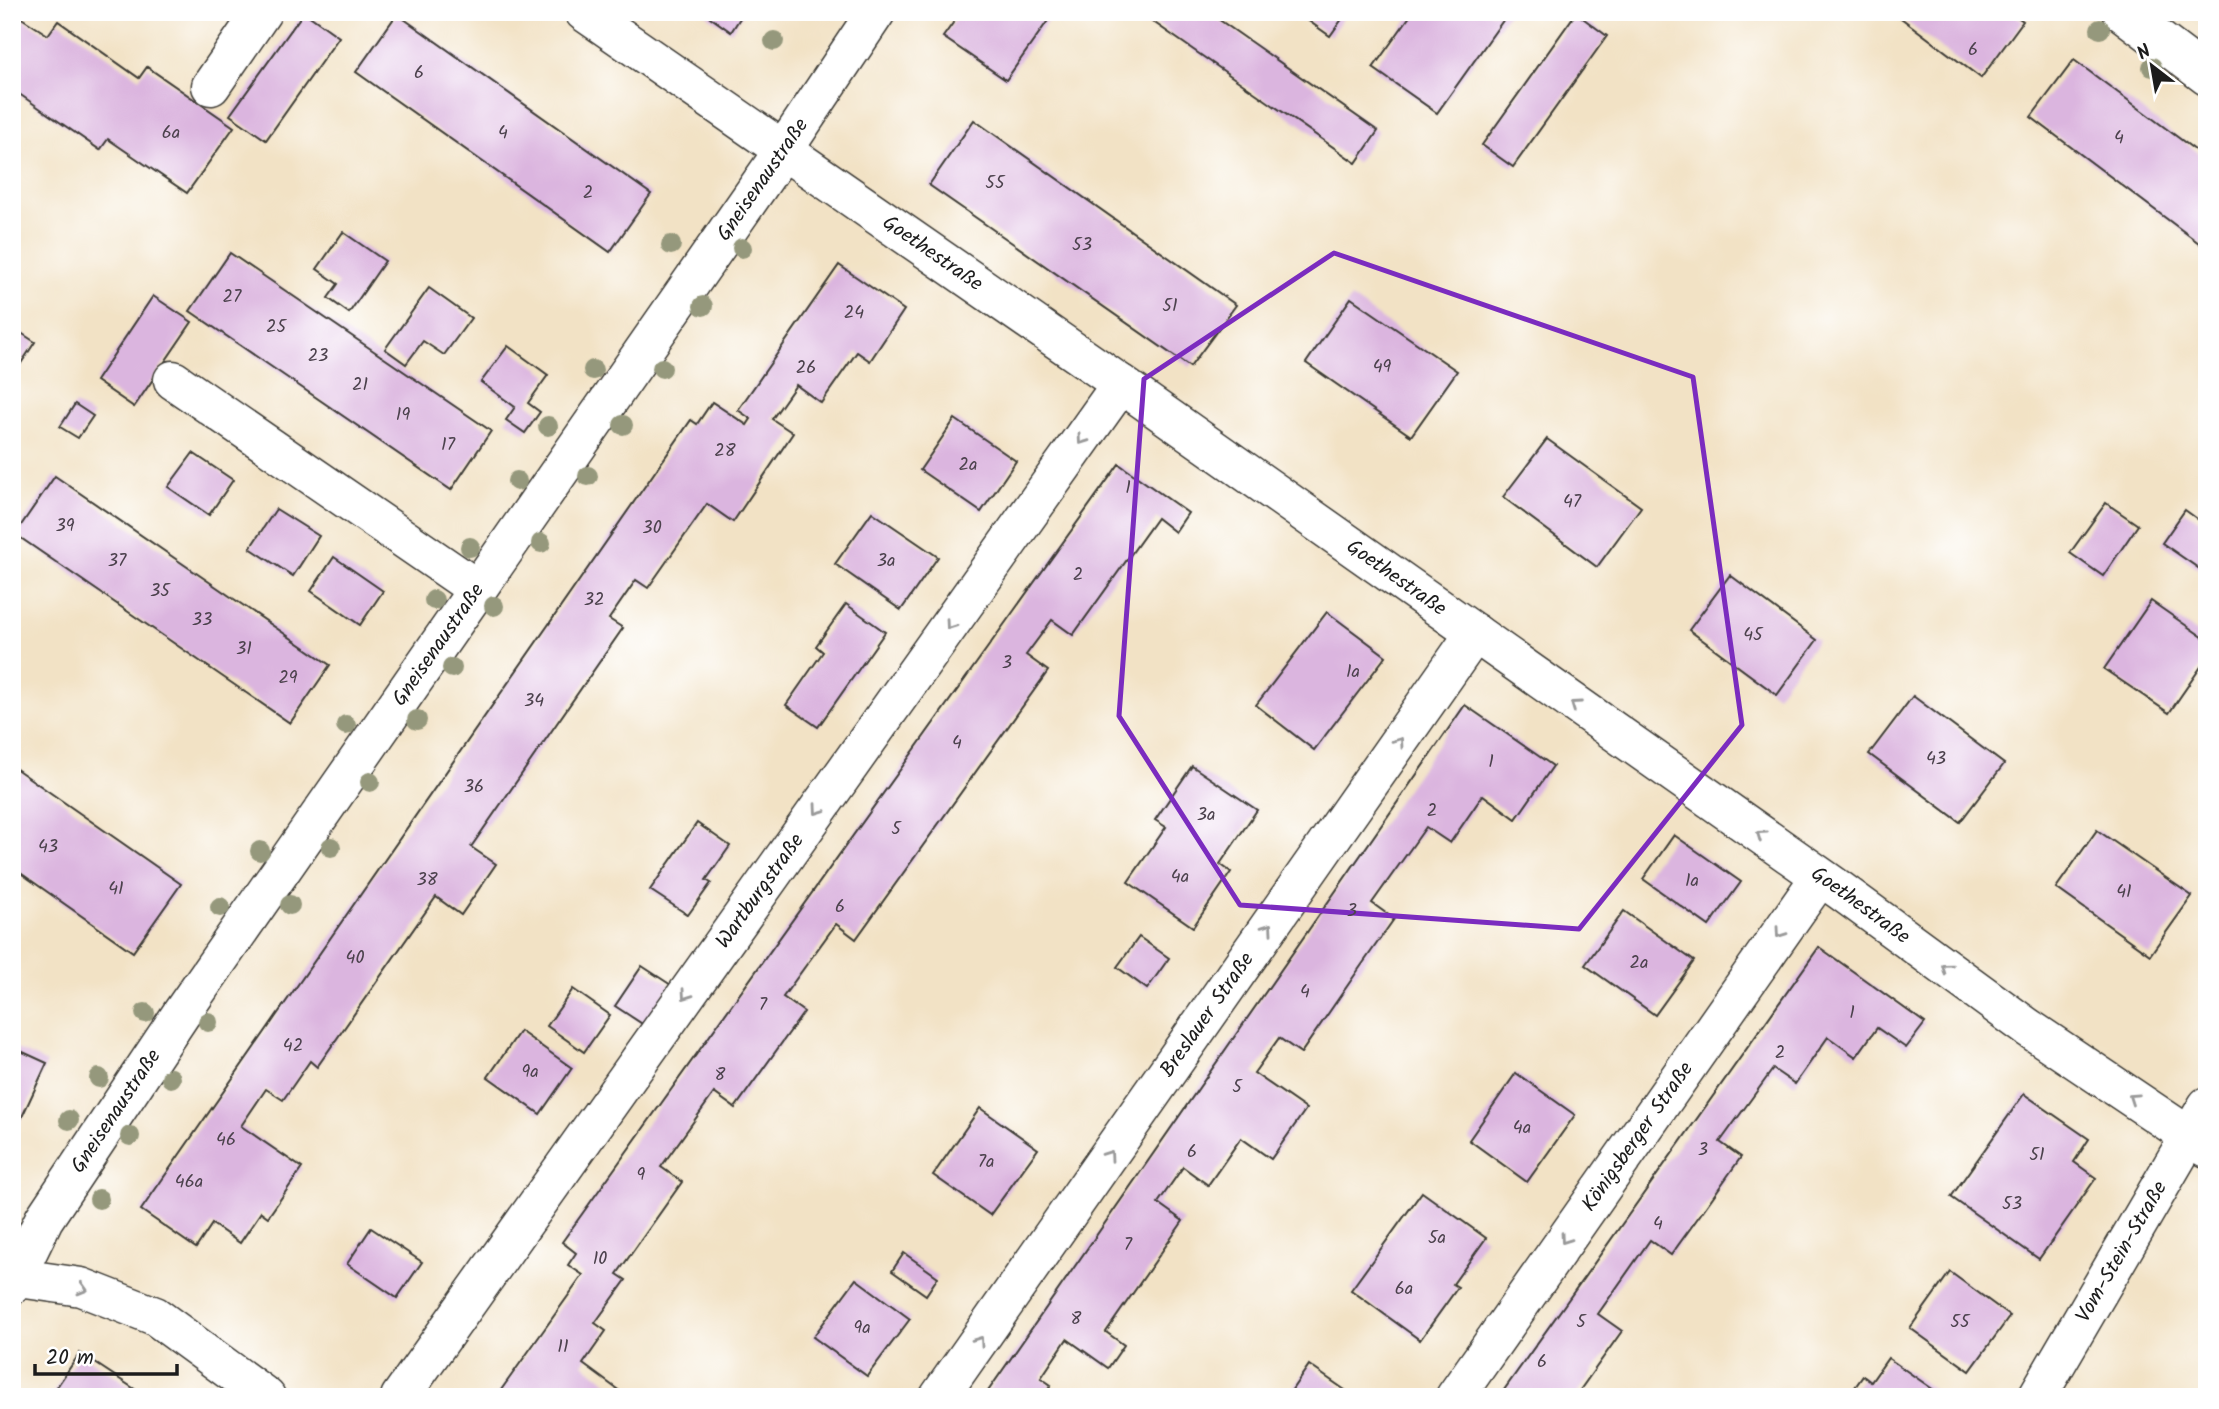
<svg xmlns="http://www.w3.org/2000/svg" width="2219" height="1409" viewBox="0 0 2219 1409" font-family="Kalam,sans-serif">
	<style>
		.building { fill: #dbb5df }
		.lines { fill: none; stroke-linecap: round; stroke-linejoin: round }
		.minor-casing { stroke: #3c3a35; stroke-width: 41 }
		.minor { stroke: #fff; stroke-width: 38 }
		.tree { fill: #95987b }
		.oneway { stroke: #999 }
		.marked { fill: none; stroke: #7b2cbf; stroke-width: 5; stroke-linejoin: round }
		.labels { text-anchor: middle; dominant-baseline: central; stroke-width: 6; stroke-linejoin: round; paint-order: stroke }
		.number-label { font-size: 18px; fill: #4c424d }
		.street-label { font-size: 21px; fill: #1c1c1c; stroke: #fff }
	</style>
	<rect width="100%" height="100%" fill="#fff"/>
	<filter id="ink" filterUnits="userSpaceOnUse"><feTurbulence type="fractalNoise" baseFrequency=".0143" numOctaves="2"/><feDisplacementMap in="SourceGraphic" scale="14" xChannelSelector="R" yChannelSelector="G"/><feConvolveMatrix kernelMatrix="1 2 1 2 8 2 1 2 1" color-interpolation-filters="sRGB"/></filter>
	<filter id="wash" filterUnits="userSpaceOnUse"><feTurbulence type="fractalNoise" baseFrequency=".00686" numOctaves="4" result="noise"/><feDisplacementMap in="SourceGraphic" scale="28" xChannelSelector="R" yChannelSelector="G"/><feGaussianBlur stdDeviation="1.57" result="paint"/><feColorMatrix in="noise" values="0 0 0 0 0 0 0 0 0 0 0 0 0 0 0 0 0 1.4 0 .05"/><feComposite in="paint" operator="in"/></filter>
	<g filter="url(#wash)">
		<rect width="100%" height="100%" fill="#f2e2c5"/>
		<g id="blocks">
			<g class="building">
				<polygon points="12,12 48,35 58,21 139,78 147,67 234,127 187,193 108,139 100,150 15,91 12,95"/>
				<polygon points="304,12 339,37 266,140 230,115"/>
				<polygon points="703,12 744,12 731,32"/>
				<polygon points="961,12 1054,12 1006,80 943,37"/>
				<polygon points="1139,12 1208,12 1378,131 1356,163"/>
				<polygon points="1296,12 1347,12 1330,36"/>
				<polygon points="1413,12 1509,12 1437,113 1373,68"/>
				<polygon points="1893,12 2011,12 2023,21 1981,78"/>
				<polygon points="1576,13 1607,36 1513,167 1482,145"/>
				<polygon points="397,14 651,194 610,252 356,72"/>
				<polygon points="2074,60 2207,159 2207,249 2031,117"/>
				<polygon points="974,120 1236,305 1190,367 929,185"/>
				<polygon points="343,232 385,261 349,313 328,298 338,284 317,269"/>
				<polygon points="230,253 491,431 451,490 190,311"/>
				<polygon points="839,265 904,310 870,361 857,352 821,403 796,385 772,419 793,433 733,522 707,504 648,588 636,580 609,619 623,628 471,847 496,864 461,915 436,897 317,1067 310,1061 283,1100 266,1089 241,1126 302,1168 268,1217 261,1212 240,1243 212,1224 196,1248 141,1210 691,420 697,424 712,402 747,425 751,419 738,410"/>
				<polygon points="429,288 471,318 444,355 423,341 406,364 385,349"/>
				<polygon points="153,296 192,322 134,407 96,381"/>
				<polygon points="1351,298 1457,371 1411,436 1306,363"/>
				<polygon points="12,327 35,342 12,377"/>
				<polygon points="508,346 548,375 528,403 540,412 525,433 506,420 515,407 481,382"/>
				<polygon points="75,404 93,416 78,438 60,427"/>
				<polygon points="955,419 1016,461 981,512 920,470"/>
				<polygon points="1547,439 1641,507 1597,567 1503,497"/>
				<polygon points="193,453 233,480 209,515 168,487"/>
				<polygon points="1119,464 1188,513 1175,532 1157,518 1073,635 1052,620 1026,655 1048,671 856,939 836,924 783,997 804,1012 735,1108 714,1093 661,1167 682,1182 617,1274 626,1280 595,1323 606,1331 583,1364 621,1392 618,1397 496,1397 583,1275 568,1265 576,1253 562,1242"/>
				<polygon points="55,476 330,665 290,723 15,534"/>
				<polygon points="2106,503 2138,525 2103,576 2070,553"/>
				<polygon points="276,509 319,536 293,576 250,548"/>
				<polygon points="2185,510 2207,526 2207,574 2162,543"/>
				<polygon points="872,512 938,557 901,610 835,564"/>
				<polygon points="334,557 383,591 360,625 311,591"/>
				<polygon points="1730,575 1817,640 1777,695 1689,630"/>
				<polygon points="2151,601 2207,640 2207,658 2169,713 2104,669"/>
				<polygon points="846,604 885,632 818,727 786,705 823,652 816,646"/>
				<polygon points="1327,612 1386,656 1314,750 1256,705"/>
				<polygon points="1913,696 2004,764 1960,822 1869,754"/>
				<polygon points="1465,705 1553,766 1516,819 1483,795 1450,843 1426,827 1372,903 1394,919 1361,966 1301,1053 1279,1038 1254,1073 1306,1109 1271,1159 1241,1138 1208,1185 1183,1167 1158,1203 1183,1221 1106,1332 1124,1345 1108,1368 1067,1339 1041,1378 1051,1385 1043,1397 984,1397"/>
				<polygon points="12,766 181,884 133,952 12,867"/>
				<polygon points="1192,766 1257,810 1220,864 1231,872 1193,927 1128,882 1166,827 1155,820"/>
				<polygon points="697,823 730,846 706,880 711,883 688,915 650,890"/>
				<polygon points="2097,830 2192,896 2150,955 2056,888"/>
				<polygon points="1674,835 1741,882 1709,926 1643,879"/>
				<polygon points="1624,911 1694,961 1655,1015 1585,965"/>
				<polygon points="1139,937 1169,958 1147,989 1117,967"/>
				<polygon points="1819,947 1925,1023 1906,1048 1877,1028 1856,1057 1828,1037 1795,1084 1773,1069 1720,1142 1741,1157 1705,1208 1671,1255 1650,1240 1598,1314 1622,1331 1575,1397 1499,1397"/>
				<polygon points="642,966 671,985 644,1025 615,1006"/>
				<polygon points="573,989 610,1015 584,1052 547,1026"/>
				<polygon points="520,1031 572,1068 540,1114 488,1077"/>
				<polygon points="12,1047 47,1063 15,1132 12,1130"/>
				<polygon points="1516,1073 1575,1115 1527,1182 1469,1140"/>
				<polygon points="2024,1094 2089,1139 2074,1162 2096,1178 2039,1259 1951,1197"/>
				<polygon points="980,1108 1038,1149 990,1215 933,1175"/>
				<polygon points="1422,1192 1486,1238 1453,1284 1458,1287 1420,1340 1351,1290"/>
				<polygon points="371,1228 422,1262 397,1298 347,1264"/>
				<polygon points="904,1253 938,1277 926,1295 892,1271"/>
				<polygon points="1950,1272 2010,1316 1970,1371 1910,1328"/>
				<polygon points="856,1279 910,1319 867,1376 813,1337"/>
				<polygon points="80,1353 139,1392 135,1397 50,1397"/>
				<polygon points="1888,1358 1944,1397 1848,1397 1863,1376 1871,1382"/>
				<polygon points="1309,1365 1355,1397 1287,1397"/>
			</g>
		</g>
	</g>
	<g filter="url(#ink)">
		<use href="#blocks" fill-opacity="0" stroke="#3c3a35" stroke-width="2"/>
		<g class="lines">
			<defs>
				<g id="minor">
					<path id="s1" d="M584 12 1121 384 1841 891 2027 1027 2207 1148"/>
					<polyline points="2122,12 2207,76"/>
					<polyline points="211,86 262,12"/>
					<polyline points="173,380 477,589"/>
					<polyline points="12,1277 81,1287 155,1316 266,1397"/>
					<path id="s2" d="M12 1285 44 1219 181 1014 783 151 876 12"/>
					<path id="s3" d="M400 1397 1121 384"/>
					<path id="s4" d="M939 1397 1475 633"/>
					<path id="s5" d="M1455 1397 1820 877"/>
					<path id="s6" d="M2037 1397 2207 1106"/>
				</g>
			</defs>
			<use href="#minor" class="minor-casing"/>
			<use href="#minor" class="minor"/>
		</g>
		<g class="tree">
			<circle cx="2100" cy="29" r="10"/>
			<circle cx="774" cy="41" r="10"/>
			<circle cx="2152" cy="67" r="10"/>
			<circle cx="671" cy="245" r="10"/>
			<circle cx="742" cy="248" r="10"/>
			<circle cx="703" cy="306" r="10"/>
			<circle cx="662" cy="368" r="10"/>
			<circle cx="593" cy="370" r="10"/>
			<circle cx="623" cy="425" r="10"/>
			<circle cx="548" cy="426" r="10"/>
			<circle cx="588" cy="476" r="10"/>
			<circle cx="517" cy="481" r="10"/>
			<circle cx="541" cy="543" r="10"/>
			<circle cx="470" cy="547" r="10"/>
			<circle cx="434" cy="600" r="10"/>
			<circle cx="494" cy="606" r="10"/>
			<circle cx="452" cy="668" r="10"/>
			<circle cx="417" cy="720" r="10"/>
			<circle cx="346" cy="725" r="10"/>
			<circle cx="370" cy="782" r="10"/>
			<circle cx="331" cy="847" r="10"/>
			<circle cx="260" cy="851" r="10"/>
			<circle cx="290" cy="905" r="10"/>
			<circle cx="220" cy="907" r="10"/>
			<circle cx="145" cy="1013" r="10"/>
			<circle cx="208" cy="1022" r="10"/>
			<circle cx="99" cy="1078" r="10"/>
			<circle cx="171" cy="1078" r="10"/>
			<circle cx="69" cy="1120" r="10"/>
			<circle cx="130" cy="1136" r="10"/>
			<circle cx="99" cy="1199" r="10"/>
		</g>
		<defs><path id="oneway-chevron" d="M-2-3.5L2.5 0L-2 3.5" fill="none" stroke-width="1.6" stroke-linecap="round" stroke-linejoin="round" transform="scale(1.75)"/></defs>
		<g class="oneway">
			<use href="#oneway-chevron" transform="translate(1082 440) rotate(125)"/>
			<use href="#oneway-chevron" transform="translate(950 625) rotate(125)"/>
			<use href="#oneway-chevron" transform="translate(1575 705) rotate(-145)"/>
			<use href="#oneway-chevron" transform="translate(1399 742) rotate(-55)"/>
			<use href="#oneway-chevron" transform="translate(818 810) rotate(125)"/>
			<use href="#oneway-chevron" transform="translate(1761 835) rotate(-145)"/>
			<use href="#oneway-chevron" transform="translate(1268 928) rotate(-55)"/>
			<use href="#oneway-chevron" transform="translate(1780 933) rotate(125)"/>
			<use href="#oneway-chevron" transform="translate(1946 968) rotate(-144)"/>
			<use href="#oneway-chevron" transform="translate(686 995) rotate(125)"/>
			<use href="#oneway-chevron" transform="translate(2133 1098) rotate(-146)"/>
			<use href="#oneway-chevron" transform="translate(1109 1155) rotate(-55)"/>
			<use href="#oneway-chevron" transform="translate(1565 1239) rotate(125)"/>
			<use href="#oneway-chevron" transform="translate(83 1289) rotate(16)"/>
			<use href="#oneway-chevron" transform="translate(979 1341) rotate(-55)"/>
		</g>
	</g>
	<path class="marked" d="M1334 253 1693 377 1742 725 1579 929 1240 905 1119 716 1144 379Z"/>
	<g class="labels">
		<g class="number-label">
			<text x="1973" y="50">6</text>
			<text x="419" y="73">6</text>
			<text x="171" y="133">6a</text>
			<text x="503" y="133">4</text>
			<text x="2119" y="138">4</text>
			<text x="995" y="183">55</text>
			<text x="588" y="193">2</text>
			<text x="1082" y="245">53</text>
			<text x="232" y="297">27</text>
			<text x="1170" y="306">51</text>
			<text x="854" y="313">24</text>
			<text x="276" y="327">25</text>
			<text x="318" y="356">23</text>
			<text x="1382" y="367">49</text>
			<text x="806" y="368">26</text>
			<text x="360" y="385">21</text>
			<text x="403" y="415">19</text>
			<text x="448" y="445">17</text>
			<text x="725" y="451">28</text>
			<text x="968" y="465">2a</text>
			<text x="1128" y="488">1</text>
			<text x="1572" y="502">47</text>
			<text x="65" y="526">39</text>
			<text x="652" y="528">30</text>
			<text x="117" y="561">37</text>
			<text x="886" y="561">3a</text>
			<text x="1078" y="575">2</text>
			<text x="160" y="591">35</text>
			<text x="594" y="600">32</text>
			<text x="202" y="620">33</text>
			<text x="1753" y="635">45</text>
			<text x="244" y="649">31</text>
			<text x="1007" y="663">3</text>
			<text x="1353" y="672">1a</text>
			<text x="288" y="678">29</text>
			<text x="534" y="701">34</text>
			<text x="957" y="743">4</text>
			<text x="1936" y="759">43</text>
			<text x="1491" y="762">1</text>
			<text x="474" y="787">36</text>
			<text x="1432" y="811">2</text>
			<text x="1206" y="815">3a</text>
			<text x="896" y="829">5</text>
			<text x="48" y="847">43</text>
			<text x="1180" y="877">4a</text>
			<text x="427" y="880">38</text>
			<text x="1692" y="881">1a</text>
			<text x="116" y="889">41</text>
			<text x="2124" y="892">41</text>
			<text x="840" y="907">6</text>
			<text x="1352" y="911">3</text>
			<text x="355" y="958">40</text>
			<text x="1639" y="963">2a</text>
			<text x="1305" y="992">4</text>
			<text x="763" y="1005">7</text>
			<text x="1852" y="1013">1</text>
			<text x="293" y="1046">42</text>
			<text x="1780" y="1053">2</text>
			<text x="530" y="1072">9a</text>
			<text x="720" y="1075">8</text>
			<text x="1237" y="1087">5</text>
			<text x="1522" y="1128">4a</text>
			<text x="226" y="1140">46</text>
			<text x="1703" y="1150">3</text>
			<text x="1192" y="1152">6</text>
			<text x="2037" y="1155">51</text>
			<text x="986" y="1162">7a</text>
			<text x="641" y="1175">9</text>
			<text x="189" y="1182">46a</text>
			<text x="2012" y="1204">53</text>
			<text x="1658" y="1224">4</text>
			<text x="1437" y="1238">5a</text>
			<text x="1128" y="1245">7</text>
			<text x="600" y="1259">10</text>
			<text x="1404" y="1289">6a</text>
			<text x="1076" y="1319">8</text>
			<text x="1581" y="1322">5</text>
			<text x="1960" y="1322">55</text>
			<text x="862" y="1328">9a</text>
			<text x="563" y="1347">11</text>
			<text x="1542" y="1362">6</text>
		</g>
		<g class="street-label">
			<text stroke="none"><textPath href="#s2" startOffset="1337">Gneisenaustraße</textPath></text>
			<text stroke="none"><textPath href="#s1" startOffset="424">Goethestraße</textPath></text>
			<text stroke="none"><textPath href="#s1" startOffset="990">Goethestraße</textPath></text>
			<text stroke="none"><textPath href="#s2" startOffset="770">Gneisenaustraße</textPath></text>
			<text stroke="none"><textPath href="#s3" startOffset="621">Wartburgstraße</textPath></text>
			<text stroke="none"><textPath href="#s1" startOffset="1558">Goethestraße</textPath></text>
			<text stroke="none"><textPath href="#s4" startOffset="467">Breslauer Straße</textPath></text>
			<text stroke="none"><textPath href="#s2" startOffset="203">Gneisenaustraße</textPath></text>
			<text stroke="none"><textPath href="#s5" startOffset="318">Königsberger Straße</textPath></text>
			<text stroke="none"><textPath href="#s6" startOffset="168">Vom-Stein-Straße</textPath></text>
		</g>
	</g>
	<rect width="2219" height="1409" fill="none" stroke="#fff" stroke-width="42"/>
	<g transform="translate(2152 66) rotate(329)" stroke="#ffffff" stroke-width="5" paint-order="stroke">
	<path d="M0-5L12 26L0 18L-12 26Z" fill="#1c1c1c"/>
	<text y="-10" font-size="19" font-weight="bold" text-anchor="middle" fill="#1c1c1c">N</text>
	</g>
	<path d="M35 1364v10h142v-10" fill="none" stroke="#1c1c1c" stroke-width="3.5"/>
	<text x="46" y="1364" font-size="21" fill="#1c1c1c" stroke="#ffffff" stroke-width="5" paint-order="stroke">20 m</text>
</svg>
